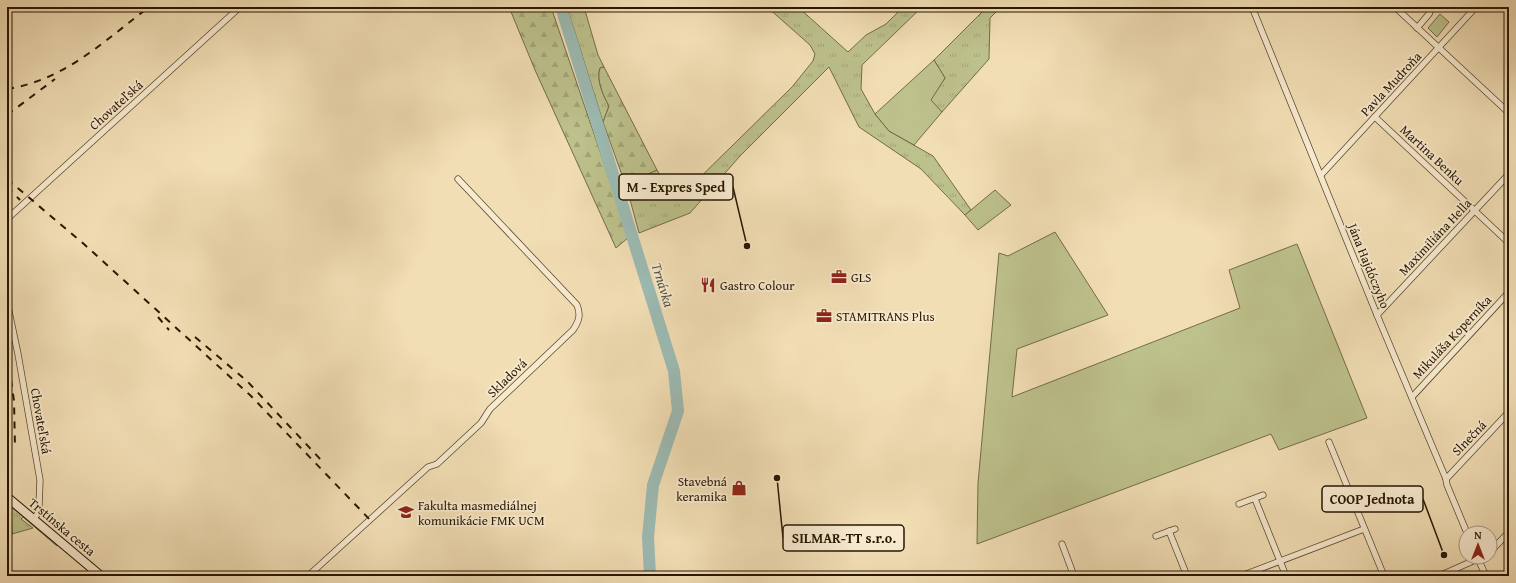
<svg xmlns="http://www.w3.org/2000/svg" width="1516" height="583" viewBox="0 0 1516 583" font-family="'Gentium Book Plus',serif">
	<style>
		.grass { fill: url(#grass-tufts); stroke: #726c46 }
		.forest { fill: url(#forest-firs); stroke: #726c46 }
		.garden { fill: #bdc18c; stroke: #726c46 }
		.lines { fill: none; stroke-linecap: round; stroke-linejoin: round }
		.river { stroke: #9cbbb4; stroke-width: 12 }
		.minor-casing { stroke: #5a492e; stroke-width: 7 }
		.secondary-casing { stroke: #281701; stroke-width: 10 }
		.minor { stroke: #f7eacf; stroke-width: 5.5 }
		.secondary { stroke: #f7eacf; stroke-width: 8 }
		.rail { stroke: #281701; stroke-width: 2; stroke-dasharray: 7 7; stroke-linecap: butt }
		.labels { text-anchor: middle; dominant-baseline: central; stroke-width: 3.5; stroke-linejoin: round; paint-order: stroke }
		.street-label { font-size: 13px; fill: #281701; stroke: #f7eacf }
		.poi-label { font-size: 13px; fill: #281701; stroke: #f7eacf; text-anchor: start }
		.water-label { font-size: 14px; font-style: italic; fill: #515040; stroke: #f7eacf }
		.leader { fill: none; stroke: #281701; stroke-width: 1.5 }
		.callout-dot { fill: #281701; stroke: #f7eacf; stroke-width: 1.5 }
		.callout { fill: #f7eacf; stroke: #281701; stroke-width: 1.5 }
		.callout-label { font-size: 14px; text-anchor: middle; font-weight: bold; fill: #281701 }
	</style>
	<defs>
		<pattern id="grass-tufts" width="24" height="20" patternUnits="userSpaceOnUse"><rect width="24" height="20" fill="#bdc18c"/><path d="M3 7l-1-3M5 7V3M7 7l1-3M15 17l-1-3M17 17v-4M19 17l1-3" fill="none" stroke="#a2a577"/></pattern>
		<pattern id="forest-firs" width="22" height="20" patternUnits="userSpaceOnUse"><rect width="22" height="20" fill="#bdc18c"/><path d="M5 1l3.5 6h-7zM16 11l3.5 6h-7z" fill="#a2a577"/></pattern>
	</defs>
	<rect width="100%" height="100%" fill="#f2deb5"/>
	<filter id="stains"><feTurbulence type="fractalNoise" baseFrequency=".005" numOctaves="4"/><feColorMatrix values="0 0 0 0 .2 0 0 0 0 .09 0 0 0 0 .02 0 0 0 .5 -.17"/></filter>
	<radialGradient id="worn" r=".72"><stop offset=".6" stop-color="#630" stop-opacity="0"/><stop offset="1" stop-color="#630" stop-opacity=".3"/></radialGradient>
	<g class="grass">
		<path d="M567 7H584L598 55 604 67 600 68C596 79 603 95 609 106L603 122Z"/>
		<polygon points="767,7 798,7 848,52 866,35 886,24 903,7 922,7 862,65 861,89 875,114 889,131 933,156 971,210 965,215 921,169 859,127 829,67 740,156 690,213 639,233 628,192 636,189 639,178 657,170 667,187 680,197 792,87 813,61 815,54 810,45"/>
		<polygon points="987,7 1001,7 990,18 989,59 942,112 930,100 945,78 934,60"/>
		<polygon points="11,507 22,515 57,546 23,517 21,519 33,528 12,534"/>
	</g>
	<g class="forest">
		<polygon points="509,7 551,7 629,237 616,248 535,70"/>
		<path d="M604 67 657 170 639 178 636 189 628 192 603 122 609 106C603 95 596 80 600 68Z"/>
	</g>
	<g class="garden">
		<polygon points="1440,14 1449,22 1437,37 1428,28"/>
		<polygon points="934,60 945,78 931,100 942,112 914,145 889,131 875,114"/>
		<polygon points="995,190 1011,205 978,230 965,215"/>
		<polygon points="1055,232 1108,315 1017,349 1012,397 1240,308 1229,270 1297,244 1367,418 1279,450 1271,434 977,544 978,483 999,253 1008,256"/>
	</g>
	<g class="lines">
		<polyline class="river" points="561,7 674,371 678,411 653,485 648,537 650,576"/>
		<defs>
			<g id="minor">
				<polyline points="1252,7 1377,315 1446,479 1447,485 1467,533"/>
				<polyline points="1395,7 1509,113"/>
				<polyline points="1417,28 1429,14 1432,7"/>
				<polyline points="1375,117 1509,243"/>
				<polyline points="1321,175 1476,7"/>
				<polyline points="7,219 240,7"/>
				<polyline points="7,302 18,354 40,480 39,506 38,513 33,520"/>
				<polyline points="1377,315 1509,174"/>
				<polyline points="1412,397 1509,292"/>
				<polyline points="1329,442 1384,576"/>
				<polyline points="1446,479 1509,412"/>
				<polyline points="1255,499 1286,576"/>
				<polyline points="1239,504 1263,495"/>
				<polyline points="1169,531 1187,576"/>
				<polyline points="1156,536 1175,529"/>
				<polyline points="1062,544 1074,576"/>
				<polyline points="1490,552 1509,532"/>
				<polyline points="1477,557 1486,576"/>
				<path d="M308 576 428 467 437 464 481 423 490 409 573 330C579 321 581 315 577 305L458 179"/>
				<polyline points="1241,576 1364,529"/>
				<polyline points="1439,576 1482,557"/>
			</g>
			<polyline id="secondary" points="7,497 101,576"/>
		</defs>
		<use href="#minor" class="minor-casing"/>
		<use href="#secondary" class="secondary-casing"/>
		<use href="#minor" class="minor"/>
		<use href="#secondary" class="secondary"/>
		<g class="rail">
			<path d="M7 89C65 80 104 41 149 7"/>
			<polyline points="7,115 55,79"/>
			<polyline points="7,179 85,245 250,395 373,523"/>
			<polyline points="7,187 20,200"/>
			<polyline points="158,317 169,330"/>
			<polyline points="195,337 247,381 322,461"/>
			<polyline points="7,352 14,401 15,447"/>
			<polyline points="7,393 9,433 9,576"/>
		</g>
	</g>
	<defs>
		<symbol id="office-bare" viewBox="-9 -9 18 18"><path d="M-6-3h4V-5.5h4V-3h4V5H-6ZM-1-4.5V-3h2v-1.5ZM-6 0V1H6V0Z" fill="#8f2418" stroke="#f7eacf" stroke-width="2.5" paint-order="stroke"/></symbol>
		<symbol id="restaurant-bare" viewBox="-9 -9 18 18"><path d="M-5-6h1v4h1v-4h1v4h1v-4h1v5L-1.5 .5V6h-2V.5L-5-1ZM5-6V6H3V1.5H1.5Q1.5-4 5-6Z" fill="#8f2418" stroke="#f7eacf" stroke-width="2.5" paint-order="stroke"/></symbol>
		<symbol id="shop-bare" viewBox="-9 -9 18 18"><path d="M-5-2.5h2.3a2.7 3.5 0 0 1 5.4 0H5L5.5 6h-11ZM-1.5-2.5h3a1.5 2.3 0 0 0-3 0Z" fill="#8f2418" stroke="#f7eacf" stroke-width="2.5" paint-order="stroke"/></symbol>
		<symbol id="university-bare" viewBox="-9 -9 18 18"><path d="M0-5L7-2L0 1L-7-2ZM-4 1L0 2.5L4 1V4Q0 6-4 4Z" fill="#8f2418" stroke="#f7eacf" stroke-width="2.5" paint-order="stroke"/></symbol>
	</defs>
	<g fill-rule="evenodd">
		<use href="#office-bare" x="828" y="266" width="22" height="22"/>
		<use href="#restaurant-bare" x="697" y="274" width="22" height="22"/>
		<use href="#office-bare" x="813" y="305" width="22" height="22"/>
		<use href="#shop-bare" x="728" y="477" width="22" height="22"/>
		<use href="#university-bare" x="395" y="501" width="22" height="22"/>
	</g>
	<g class="labels">
		<g class="street-label">
			<text transform="translate(1391 84) rotate(-47)">Pavla Mudroňa</text>
			<text transform="translate(116 105) rotate(-42)">Chovateľská</text>
			<text transform="translate(1432 155) rotate(43)">Martina Benku</text>
			<text transform="translate(1435 237) rotate(-47)">Maximiliána Hella</text>
			<text transform="translate(1369 266) rotate(68)">Jána Hajdóczyho</text>
			<text transform="translate(1452 337) rotate(-47)">Mikuláša Koperníka</text>
			<text transform="translate(507 378) rotate(-44)">Skladová</text>
			<text transform="translate(41 421) rotate(80)">Chovateľská</text>
			<text transform="translate(1469 438) rotate(-46)">Slnečná</text>
			<text transform="translate(62 527) rotate(40)">Trstínska cesta</text>
		</g>
		<g class="poi-label">
			<text x="851" y="277">GLS</text>
			<text x="720" y="285">Gastro Colour</text>
			<text x="836" y="316">STAMITRANS Plus</text>
			<text x="727" y="481" text-anchor="end">Stavebná<tspan x="727" dy="15">keramika</tspan></text>
			<text x="418" y="505">Fakulta masmediálnej<tspan x="418" dy="15">komunikácie FMK UCM</tspan></text>
		</g>
		<g class="water-label">
			<text transform="translate(663 285) rotate(73)">Trnávka</text>
		</g>
	</g>
	<path class="leader" d="M747 246L733 187M1444 555L1423 499M777 478L783 538"/>
	<g class="callout-dot">
		<circle cx="747" cy="246" r="4"/>
		<circle cx="1444" cy="555" r="4"/>
		<circle cx="777" cy="478" r="4"/>
	</g>
	<g class="callout">
		<rect x="619" y="174" width="114" height="26" rx="4"/>
		<rect x="1322" y="486" width="101" height="26" rx="4"/>
		<rect x="783" y="525" width="121" height="26" rx="4"/>
	</g>
	<g class="callout-label">
		<text x="676" y="192">M - Expres Sped</text>
		<text x="1372" y="504">COOP Jednota</text>
		<text x="844" y="543">SILMAR-TT s.r.o.</text>
	</g>
	<rect width="1516" height="583" fill="none" stroke="#f2deb5" stroke-width="24"/>
	<rect x="8" y="8" width="1500" height="567" fill="none" stroke="#281701" stroke-width="2"/>
	<rect x="12" y="12" width="1492" height="559" fill="none" stroke="#281701"/>
	<g transform="translate(1478 545)"><circle r="19" fill="#f7eacf" stroke="#a4967d"/>
	<path d="M0-3L7 15L0 10L-7 15Z" fill="#8f2418"/>
	<text y="-6" font-size="11" font-weight="bold" text-anchor="middle" fill="#281701">N</text>
	</g>
	<rect width="100%" height="100%" filter="url(#stains)"/>
	<rect width="100%" height="100%" fill="url(#worn)"/>
</svg>
